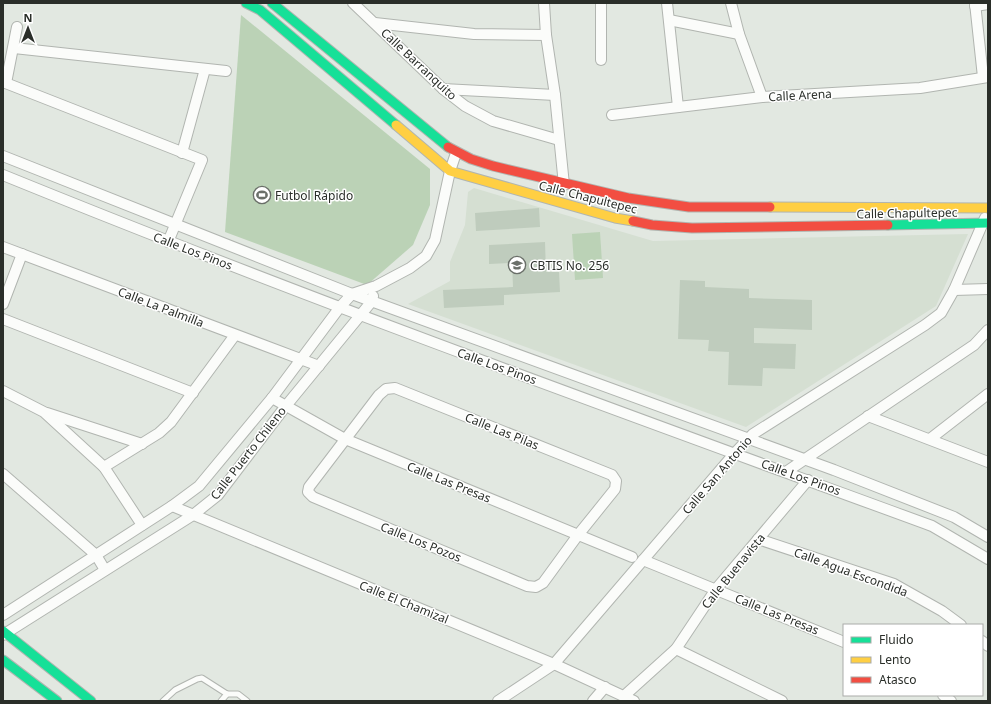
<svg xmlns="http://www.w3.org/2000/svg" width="991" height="704" viewBox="0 0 991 704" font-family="'Noto Sans',sans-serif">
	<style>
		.built { fill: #d5dfd2 }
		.green { fill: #bbd2b6 }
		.building { fill: #bfccbd }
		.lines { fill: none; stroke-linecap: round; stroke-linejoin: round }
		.lane-casing { stroke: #b1b5b0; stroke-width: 7 }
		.street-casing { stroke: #b1b5b0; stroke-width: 12 }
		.fast-casing { stroke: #b1b5b0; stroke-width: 11 }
		.slow-casing { stroke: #b1b5b0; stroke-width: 11 }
		.jam-casing { stroke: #b1b5b0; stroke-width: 11 }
		.lane { stroke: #fbfcfa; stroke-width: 5 }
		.street { stroke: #fbfcfa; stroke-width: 10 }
		.fast { stroke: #16e098; stroke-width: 9 }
		.slow { stroke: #ffcf43; stroke-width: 9 }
		.jam { stroke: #f24e42; stroke-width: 9 }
		.labels { text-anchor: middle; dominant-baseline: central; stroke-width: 3; stroke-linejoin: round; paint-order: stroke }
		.street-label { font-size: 12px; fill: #2a2e29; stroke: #fff }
		.poi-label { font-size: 12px; fill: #2a2e29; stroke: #fff; text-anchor: start }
	</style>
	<rect width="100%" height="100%" fill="#e2e8e1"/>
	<polygon class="built" points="474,188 653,241 968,234 936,306 746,427 408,304 450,281 450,262 465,225 468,192"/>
	<g class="green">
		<polygon points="241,15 430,169 430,205 413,245 367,285 225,232"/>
		<polygon points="600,232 603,278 575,280 572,234"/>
	</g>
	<g class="building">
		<polygon points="539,208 540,227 476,231 475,213"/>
		<polygon points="545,242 546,272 559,272 560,292 504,295 504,305 444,308 443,290 513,287 512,263 489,264 489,245"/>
		<polygon points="680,280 705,281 705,287 749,289 749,298 812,300 812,330 754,328 754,343 796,344 795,369 763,368 762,386 728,385 729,352 708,351 709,340 678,339"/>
	</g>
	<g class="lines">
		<defs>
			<g id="lane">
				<polyline points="163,701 175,690 197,679 202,678 227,694 238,694 247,701"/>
				<polyline points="221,701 227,694"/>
			</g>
			<g id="street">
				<polyline points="353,3 443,89 465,106 493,121 559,140"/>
				<polyline points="544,3 546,35 555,95 564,185"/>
				<polyline points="667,3 678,107"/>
				<polyline points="731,3 739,34 762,97"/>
				<polyline points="975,3 983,77"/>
				<polyline points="975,6 988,4"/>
				<polyline points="669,20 739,34"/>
				<polyline points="375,23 474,34 546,35"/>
				<polyline points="14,48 226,71"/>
				<polyline points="601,60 601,3"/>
				<polyline points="3,82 202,160 168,242"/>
				<polyline points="6,83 17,27"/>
				<polyline points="443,89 555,95"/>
				<polyline points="612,115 762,97 920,88 988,77"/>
				<polyline points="182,153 205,69"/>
				<polyline points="3,156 352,294 834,470 954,517 988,537"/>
				<path d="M3 175C310 300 621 412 932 526L988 559"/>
				<polyline points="3,247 319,366"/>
				<polyline points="954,290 988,289"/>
				<polyline points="3,304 22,254"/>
				<polyline points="3,319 193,393"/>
				<polygon points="395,388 612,475 616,481 615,489 578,535 543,583 536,587 527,586 313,497 308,492 309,487 379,395 386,389"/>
				<polyline points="3,391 44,412 104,467 142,525"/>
				<polyline points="272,398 345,439 632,557"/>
				<polyline points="47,413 142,444"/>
				<polyline points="868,416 988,462"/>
				<polyline points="930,439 988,394"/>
				<polyline points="104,467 159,433 171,422 235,335"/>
				<polyline points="786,472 974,345 988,330"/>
				<polyline points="3,474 96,555 105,570"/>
				<polyline points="172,506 554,664 634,701"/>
				<polyline points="758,539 894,584 942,611 961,625"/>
				<polyline points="643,560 844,642"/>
				<polyline points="3,615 172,506 199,486 272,398 340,307 352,294 376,286 410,268 426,256 435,240 450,171 456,153"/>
				<polyline points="3,635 193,515 218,495 285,407 372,301 373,296"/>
				<polyline points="982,641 988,646"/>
				<polyline points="676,649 782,701"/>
				<polyline points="943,695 951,701"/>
				<polyline points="624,696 676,649 716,589 808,480"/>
				<polyline points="498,701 554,664 734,454 753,434 925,325 941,313 954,290 985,218"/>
				<polyline points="593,701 605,687"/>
			</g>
			<g id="fast">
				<polyline points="246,3 260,10 396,125"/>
				<polyline points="272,3 448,147"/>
				<polyline points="888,225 988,223"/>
				<polyline points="3,631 91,701"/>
				<polyline points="3,660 57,701"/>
			</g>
			<g id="slow">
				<polyline points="396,125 450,171 615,218 633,221"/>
				<polyline points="770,207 988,208"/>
			</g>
			<g id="jam">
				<polyline points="448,147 471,159 493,166 628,198 689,207 770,207"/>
				<polyline points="633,221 652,225 692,228 888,225"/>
			</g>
		</defs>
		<use href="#lane" class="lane-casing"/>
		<use href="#street" class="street-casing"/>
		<use href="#fast" class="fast-casing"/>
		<use href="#slow" class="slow-casing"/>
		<use href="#jam" class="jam-casing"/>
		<use href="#lane" class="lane"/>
		<use href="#street" class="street"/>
		<use href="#fast" class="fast"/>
		<use href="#slow" class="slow"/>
		<use href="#jam" class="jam"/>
	</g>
	<defs>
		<symbol id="stadium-ring" viewBox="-11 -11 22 22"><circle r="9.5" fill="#fff" stroke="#6a6f69" stroke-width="1.5"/><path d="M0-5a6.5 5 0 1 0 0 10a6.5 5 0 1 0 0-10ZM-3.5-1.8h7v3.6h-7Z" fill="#6a6f69"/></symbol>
		<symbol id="university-ring" viewBox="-11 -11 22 22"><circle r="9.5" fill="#fff" stroke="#6a6f69" stroke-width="1.5"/><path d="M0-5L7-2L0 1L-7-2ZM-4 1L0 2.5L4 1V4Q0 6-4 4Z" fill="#6a6f69"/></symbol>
	</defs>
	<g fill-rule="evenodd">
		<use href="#stadium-ring" x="252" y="185" width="20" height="20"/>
		<use href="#university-ring" x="507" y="255" width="20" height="20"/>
	</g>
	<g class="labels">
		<g class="street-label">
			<text transform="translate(419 64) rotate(43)">Calle Barranquito</text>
			<text transform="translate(800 95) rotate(-3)">Calle Arena</text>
			<text transform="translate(588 197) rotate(14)">Calle Chapultepec</text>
			<text transform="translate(907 213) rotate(-1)">Calle Chapultepec</text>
			<text transform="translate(193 251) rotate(21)">Calle Los Pinos</text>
			<text transform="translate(161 307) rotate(21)">Calle La Palmilla</text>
			<text transform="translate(497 366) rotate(20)">Calle Los Pinos</text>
			<text transform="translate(502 431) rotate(22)">Calle Las Pilas</text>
			<text transform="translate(248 453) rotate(-52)">Calle Puerto Chileno</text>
			<text transform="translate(717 475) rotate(-49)">Calle San Antonio</text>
			<text transform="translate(801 477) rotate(20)">Calle Los Pinos</text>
			<text transform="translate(449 482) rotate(22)">Calle Las Presas</text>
			<text transform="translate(421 542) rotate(22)">Calle Los Pozos</text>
			<text transform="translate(733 571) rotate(-51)">Calle Buenavista</text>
			<text transform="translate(851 572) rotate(20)">Calle Agua Escondida</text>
			<text transform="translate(404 602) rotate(22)">Calle El Chamizal</text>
			<text transform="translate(777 614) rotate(22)">Calle Las Presas</text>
		</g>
		<g class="poi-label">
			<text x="275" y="195">Futbol Rápido</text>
			<text x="530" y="265">CBTIS No. 256</text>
		</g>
	</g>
	<rect width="991" height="704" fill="none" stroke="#2a2e29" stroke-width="8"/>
	<rect x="843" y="624" width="140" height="72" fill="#ffffff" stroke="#aaaba9"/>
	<rect x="851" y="637" width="20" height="6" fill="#16e098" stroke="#aaaba9"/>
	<text x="879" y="644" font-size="12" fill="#2a2e29">Fluido</text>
	<rect x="851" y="657" width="20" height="6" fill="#ffcf43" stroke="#aaaba9"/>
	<text x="879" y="664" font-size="12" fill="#2a2e29">Lento</text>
	<rect x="851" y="677" width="20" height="6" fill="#f24e42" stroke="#aaaba9"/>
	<text x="879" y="684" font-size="12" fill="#2a2e29">Atasco</text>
	<g transform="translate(28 28)" stroke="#ffffff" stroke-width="3" paint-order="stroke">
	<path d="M0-3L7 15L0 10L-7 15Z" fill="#2a2e29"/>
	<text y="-6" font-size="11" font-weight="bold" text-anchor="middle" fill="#2a2e29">N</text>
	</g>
</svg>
